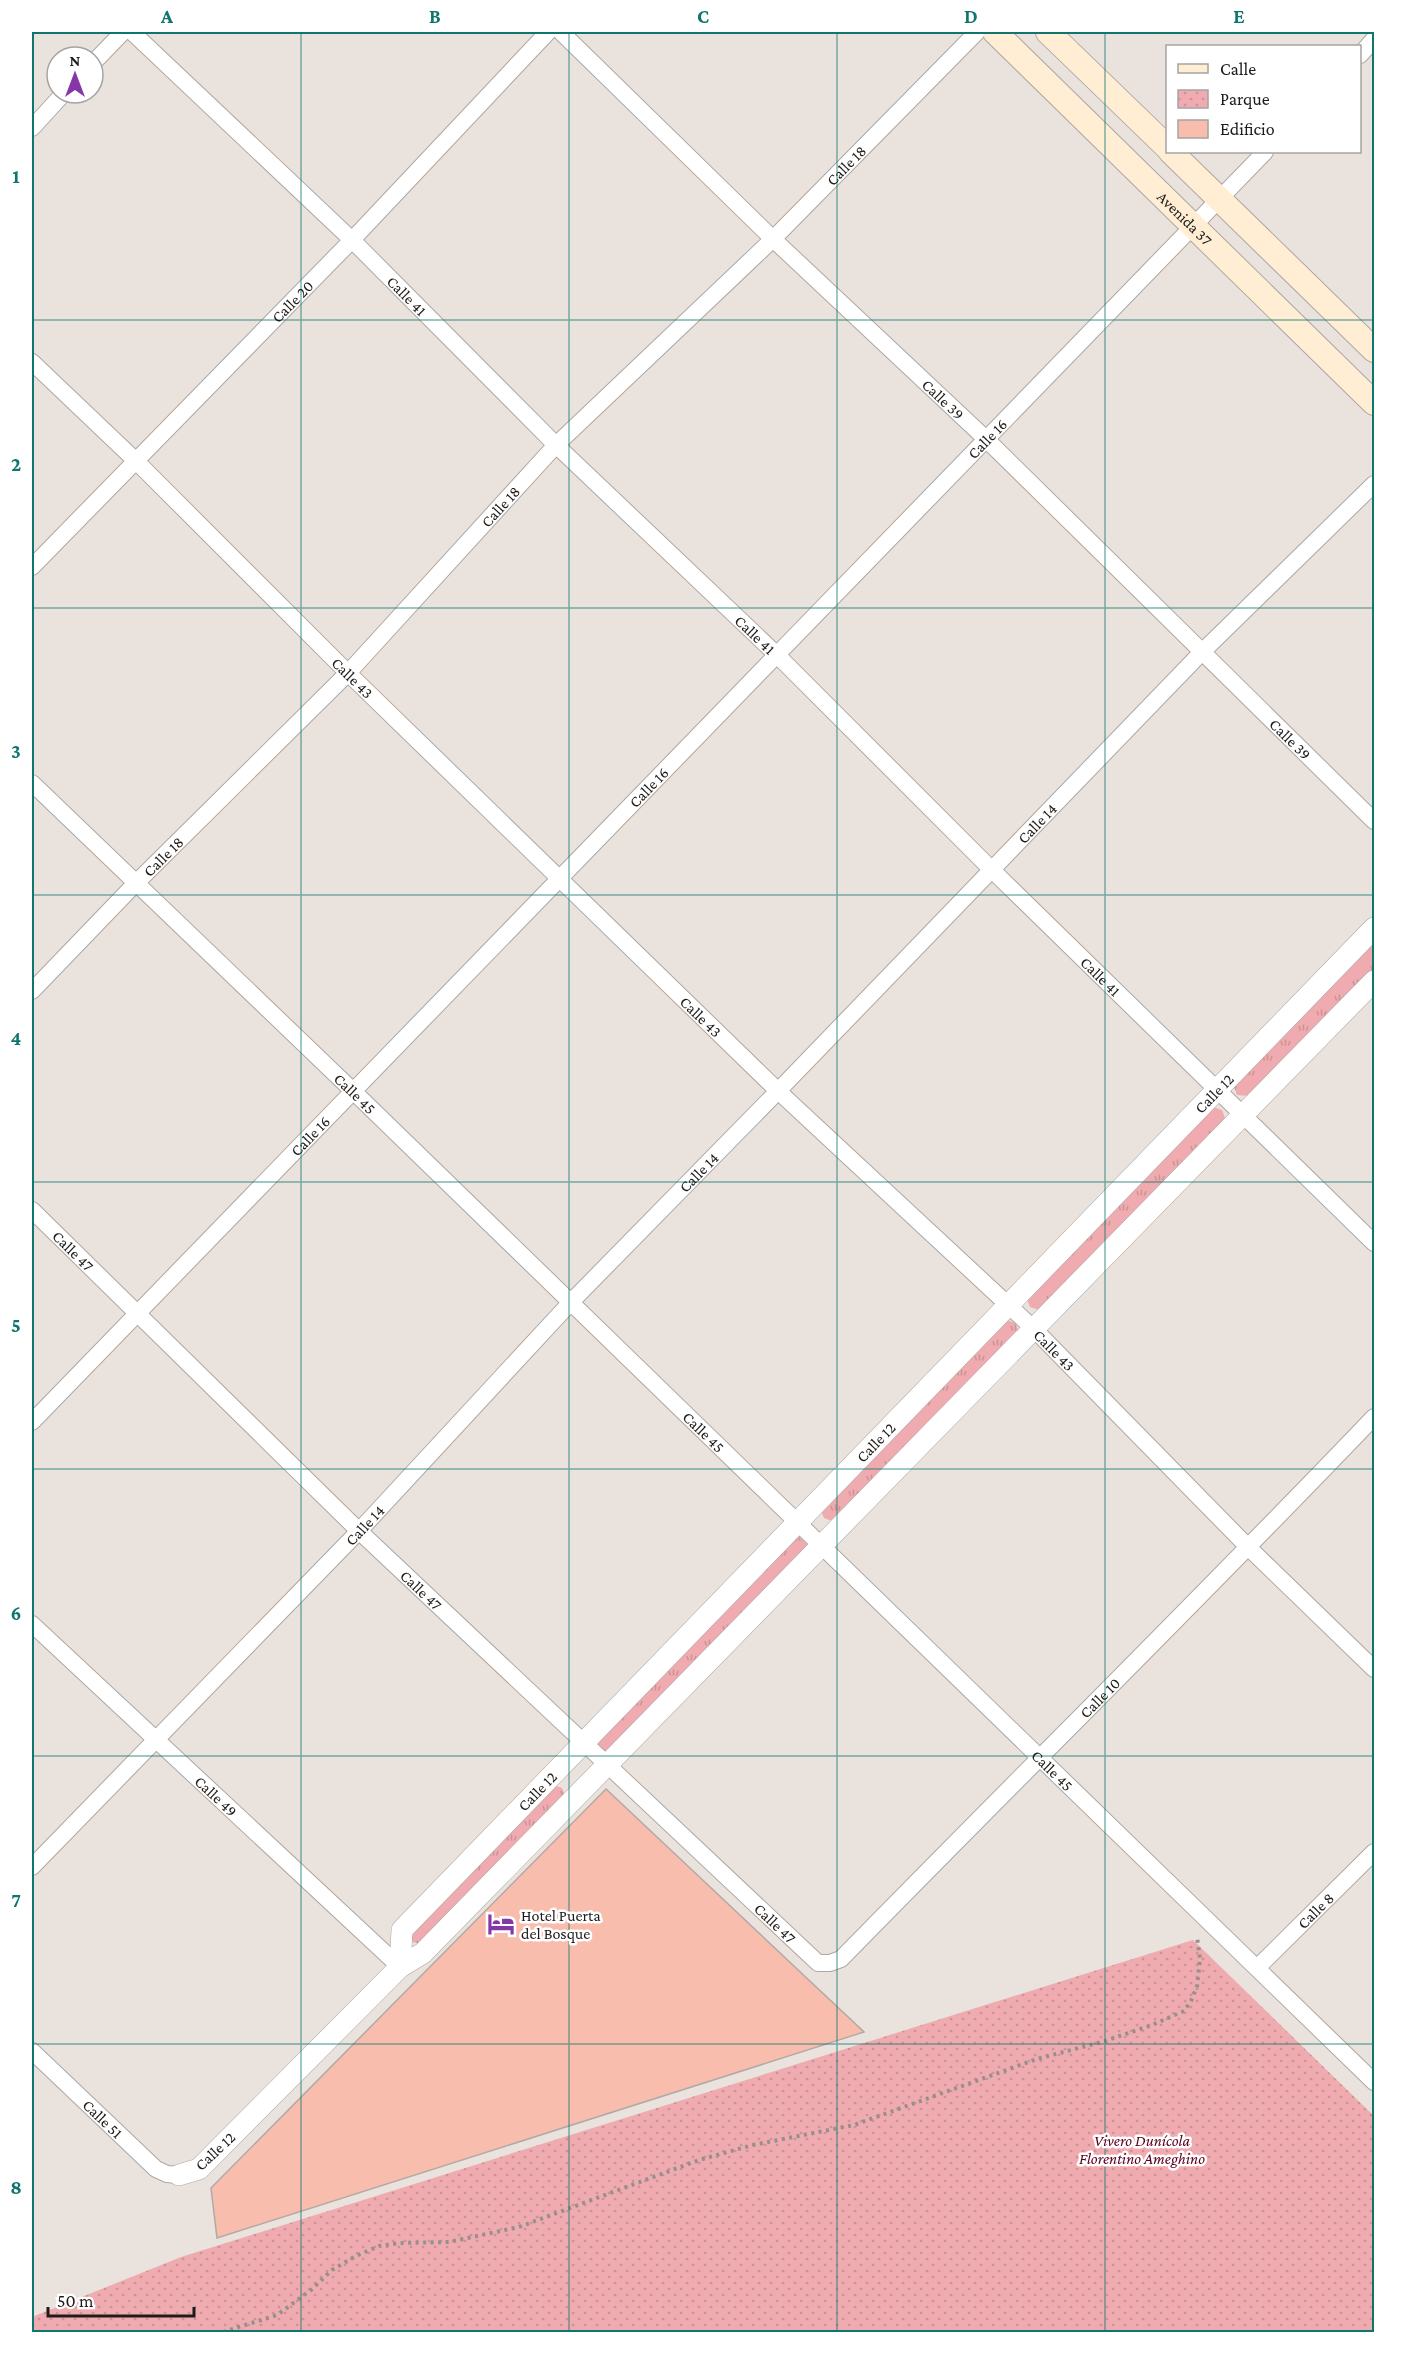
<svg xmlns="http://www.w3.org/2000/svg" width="1406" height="2364" viewBox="0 0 1406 2364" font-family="'Crimson Pro',serif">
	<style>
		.grass { fill: url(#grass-tufts) }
		.park { fill: url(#park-dots) }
		.building { fill: #f8bdad; stroke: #b2a9a7; stroke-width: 1.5 }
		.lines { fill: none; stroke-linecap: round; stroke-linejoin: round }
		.minor-casing { stroke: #aea7a2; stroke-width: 18 }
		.tertiary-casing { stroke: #aea7a2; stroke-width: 22 }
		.secondary-casing { stroke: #aea7a2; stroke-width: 26 }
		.path { stroke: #96908c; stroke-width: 4; stroke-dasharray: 3 4.5; stroke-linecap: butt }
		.minor { stroke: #fff; stroke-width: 16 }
		.tertiary { stroke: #fff; stroke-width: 21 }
		.secondary { stroke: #ffeed4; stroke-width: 24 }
		.grid { fill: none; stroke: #0f766e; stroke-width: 1.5; stroke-opacity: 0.55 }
		.labels { text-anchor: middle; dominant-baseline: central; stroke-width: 5; stroke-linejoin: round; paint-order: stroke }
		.street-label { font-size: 16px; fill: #1e1b19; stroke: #fff }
		.poi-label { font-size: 16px; fill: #1e1b19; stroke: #fff; text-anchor: start }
		.park-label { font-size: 16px; font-style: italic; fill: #5c001a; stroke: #fff }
		.neatline { fill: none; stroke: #0f766e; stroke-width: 2 }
		.grid-label { font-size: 20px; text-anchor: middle; font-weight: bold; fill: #0f766e }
	</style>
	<defs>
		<pattern id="grass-tufts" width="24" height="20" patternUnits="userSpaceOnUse" patternTransform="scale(1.5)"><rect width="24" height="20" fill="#efabaf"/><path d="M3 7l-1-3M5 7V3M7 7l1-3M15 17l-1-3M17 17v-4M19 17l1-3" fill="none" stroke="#cc9396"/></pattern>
		<pattern id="park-dots" width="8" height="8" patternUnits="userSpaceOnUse" patternTransform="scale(1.5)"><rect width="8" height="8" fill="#efabaf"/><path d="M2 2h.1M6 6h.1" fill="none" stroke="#cc9396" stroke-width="1.8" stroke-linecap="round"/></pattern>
	</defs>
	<rect width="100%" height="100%" fill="#eae2dd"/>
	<g class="grass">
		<polygon points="1374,940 1374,969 1250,1096 1237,1095 1234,1087"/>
		<polygon points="1213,1107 1222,1110 1225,1118 1224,1123 1039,1310 1030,1307 1027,1299"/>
		<polygon points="1007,1320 1015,1323 1019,1331 832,1521 824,1518 821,1511"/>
		<polygon points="796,1534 811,1548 613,1751 604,1752 597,1746 598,1738"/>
		<polygon points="553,1785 562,1788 565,1795 420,1944 413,1942 410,1938 411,1929"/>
	</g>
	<polygon class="park" points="1193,1940 1374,2116 1374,2332 32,2332 32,2317 181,2257"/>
	<polygon class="building" points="606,1789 864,2032 217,2238 211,2188"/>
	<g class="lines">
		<defs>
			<g id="minor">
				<path id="s1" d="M132 32 352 240 556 445 777 655 991 869 1374 1243"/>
				<path id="s2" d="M561 32 773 239 986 439 1374 821"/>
				<polyline points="1360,55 1374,39"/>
				<polyline points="93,63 123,32"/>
				<polyline points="32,128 64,93"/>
				<path id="s3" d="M32 362 136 461 348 673 778 1091 1034 1329 1249 1548 1374 1669"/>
				<path id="s4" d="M32 567 352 240 548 32"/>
				<path id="s5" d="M32 783 353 1091 1374 2082"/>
				<path id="s6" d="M32 991 136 883 348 673 556 445 773 239 977 32"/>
				<path id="s7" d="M32 1210 359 1531 818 1963H830L841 1959C1018 1778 1199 1600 1374 1417"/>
				<path id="s8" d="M32 1422 1265 152"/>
				<path id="s9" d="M32 1624 400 1967"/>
				<path id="s10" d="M32 1867 359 1531 571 1302 778 1091 1201 653 1374 484"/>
				<path id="s11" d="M1257 1968 1374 1852"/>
				<path id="s12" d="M32 2051 156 2169 167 2174 179 2175"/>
			</g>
			<g id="tertiary">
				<path id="s13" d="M400 1967 402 1930 1374 928"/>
				<polyline points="179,2175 199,2169 400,1967 423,1953 1374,981"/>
			</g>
			<g id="secondary">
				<path id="s14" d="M995 32 1374 403"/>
				<polyline points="1048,32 1168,148"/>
				<polyline points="1171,152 1374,350"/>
			</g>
		</defs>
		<use href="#minor" class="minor-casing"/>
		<use href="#tertiary" class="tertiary-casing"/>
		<use href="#secondary" class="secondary-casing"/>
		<polyline class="path" points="223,2332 277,2315 311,2290 332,2270 356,2256 379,2246 400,2243 449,2242 519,2227 699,2160 753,2145 854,2125 1037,2059 1105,2041 1152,2025 1184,2011 1191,2001 1197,1986 1200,1959 1197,1937"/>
		<use href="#minor" class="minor"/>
		<use href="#tertiary" class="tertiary"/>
		<use href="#secondary" class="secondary"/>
	</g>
	<path class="grid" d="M301 32V2332M569 32V2332M837 32V2332M1105 32V2332M32 320H1374M32 608H1374M32 895H1374M32 1182H1374M32 1469H1374M32 1756H1374M32 2044H1374"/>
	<defs>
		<symbol id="hotel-bare" viewBox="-9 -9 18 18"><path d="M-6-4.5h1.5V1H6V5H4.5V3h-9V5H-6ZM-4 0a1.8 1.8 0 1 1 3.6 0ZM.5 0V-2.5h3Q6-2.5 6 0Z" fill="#8536a7" stroke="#fff" stroke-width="2.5" paint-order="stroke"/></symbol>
	</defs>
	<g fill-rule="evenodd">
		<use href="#hotel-bare" x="482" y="1905" width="38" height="38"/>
	</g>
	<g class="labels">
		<g class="street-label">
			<text stroke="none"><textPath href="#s6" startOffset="1160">Calle 18</textPath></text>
			<text stroke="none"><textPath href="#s14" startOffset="266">Avenida 37</textPath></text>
			<text stroke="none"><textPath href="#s1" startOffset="381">Calle 41</textPath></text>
			<text stroke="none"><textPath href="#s4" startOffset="372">Calle 20</textPath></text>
			<text stroke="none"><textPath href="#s2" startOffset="530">Calle 39</textPath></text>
			<text stroke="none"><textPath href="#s8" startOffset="1371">Calle 16</textPath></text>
			<text stroke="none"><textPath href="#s6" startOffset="674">Calle 18</textPath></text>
			<text stroke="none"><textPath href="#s1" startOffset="867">Calle 41</textPath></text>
			<text stroke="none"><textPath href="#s3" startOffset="450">Calle 43</textPath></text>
			<text stroke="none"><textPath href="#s2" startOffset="1016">Calle 39</textPath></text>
			<text stroke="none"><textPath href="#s8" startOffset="885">Calle 16</textPath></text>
			<text stroke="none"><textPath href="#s10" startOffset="1449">Calle 14</textPath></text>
			<text stroke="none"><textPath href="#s6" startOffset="188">Calle 18</textPath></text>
			<text stroke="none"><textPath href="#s1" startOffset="1353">Calle 41</textPath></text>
			<text stroke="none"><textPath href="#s3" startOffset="936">Calle 43</textPath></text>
			<text stroke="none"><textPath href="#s5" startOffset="448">Calle 45</textPath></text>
			<text stroke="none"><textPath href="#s13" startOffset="1203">Calle 12</textPath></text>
			<text stroke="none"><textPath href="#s8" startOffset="399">Calle 16</textPath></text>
			<text stroke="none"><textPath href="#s10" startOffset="963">Calle 14</textPath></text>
			<text stroke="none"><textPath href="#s7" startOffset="58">Calle 47</textPath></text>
			<text stroke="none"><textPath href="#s3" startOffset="1422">Calle 43</textPath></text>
			<text stroke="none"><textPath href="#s5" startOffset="934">Calle 45</textPath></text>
			<text stroke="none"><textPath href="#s13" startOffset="717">Calle 12</textPath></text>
			<text stroke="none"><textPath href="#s10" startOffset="477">Calle 14</textPath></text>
			<text stroke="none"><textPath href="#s7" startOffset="544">Calle 47</textPath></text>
			<text stroke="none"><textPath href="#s7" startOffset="1480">Calle 10</textPath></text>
			<text stroke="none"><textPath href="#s5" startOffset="1420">Calle 45</textPath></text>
			<text stroke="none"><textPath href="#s13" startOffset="231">Calle 12</textPath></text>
			<text stroke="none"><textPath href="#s9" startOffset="252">Calle 49</textPath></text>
			<text stroke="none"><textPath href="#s11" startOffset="82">Calle 8</textPath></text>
			<text stroke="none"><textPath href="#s7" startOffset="1030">Calle 47</textPath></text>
			<text stroke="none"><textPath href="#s12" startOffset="98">Calle 51</textPath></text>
			<text transform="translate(215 2151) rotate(-43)">Calle 12</text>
		</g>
		<g class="poi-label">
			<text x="521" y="1915">Hotel Puerta<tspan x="521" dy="18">del Bosque</tspan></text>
		</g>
		<g class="park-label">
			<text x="1142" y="2140">Vivero Dunícola<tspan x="1142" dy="18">Florentino Ameghino</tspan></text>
		</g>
	</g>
	<rect width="1406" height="2364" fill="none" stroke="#ffffff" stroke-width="66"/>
	<rect x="1166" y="45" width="195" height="108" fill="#ffffff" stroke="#a5a4a3" stroke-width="1.5"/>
	<rect x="1178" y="64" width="30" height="9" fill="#ffeed4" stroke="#a5a4a3" stroke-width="1.5"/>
	<text x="1220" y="75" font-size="18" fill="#1e1b19">Calle</text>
	<rect x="1178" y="90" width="30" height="18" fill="url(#park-dots)" stroke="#a5a4a3" stroke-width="1.5"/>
	<text x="1220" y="105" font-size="18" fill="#1e1b19">Parque</text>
	<rect x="1178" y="120" width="30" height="18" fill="#f8bdad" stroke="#a5a4a3" stroke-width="1.5"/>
	<text x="1220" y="135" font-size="18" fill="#1e1b19">Edificio</text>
	<g transform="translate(75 75)"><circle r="28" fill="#ffffff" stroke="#a5a4a3" stroke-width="1.5"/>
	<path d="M0-4.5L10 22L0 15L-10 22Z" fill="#8536a7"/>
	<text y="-9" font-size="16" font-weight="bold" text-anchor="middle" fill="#1e1b19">N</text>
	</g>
	<path d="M48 2307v9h146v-9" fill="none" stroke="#1e1b19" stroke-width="3"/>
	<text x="57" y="2307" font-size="18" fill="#1e1b19" stroke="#ffffff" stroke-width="4.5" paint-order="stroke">50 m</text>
	<rect x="33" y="33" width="1340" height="2298" class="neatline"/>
	<g class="grid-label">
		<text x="167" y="23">A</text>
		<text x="435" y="23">B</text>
		<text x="703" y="23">C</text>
		<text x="971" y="23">D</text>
		<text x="1239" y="23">E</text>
		<text x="16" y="183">1</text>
		<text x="16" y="471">2</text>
		<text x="16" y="758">3</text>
		<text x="16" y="1045">4</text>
		<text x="16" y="1332">5</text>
		<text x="16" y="1620">6</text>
		<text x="16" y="1907">7</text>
		<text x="16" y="2194">8</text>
	</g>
</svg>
